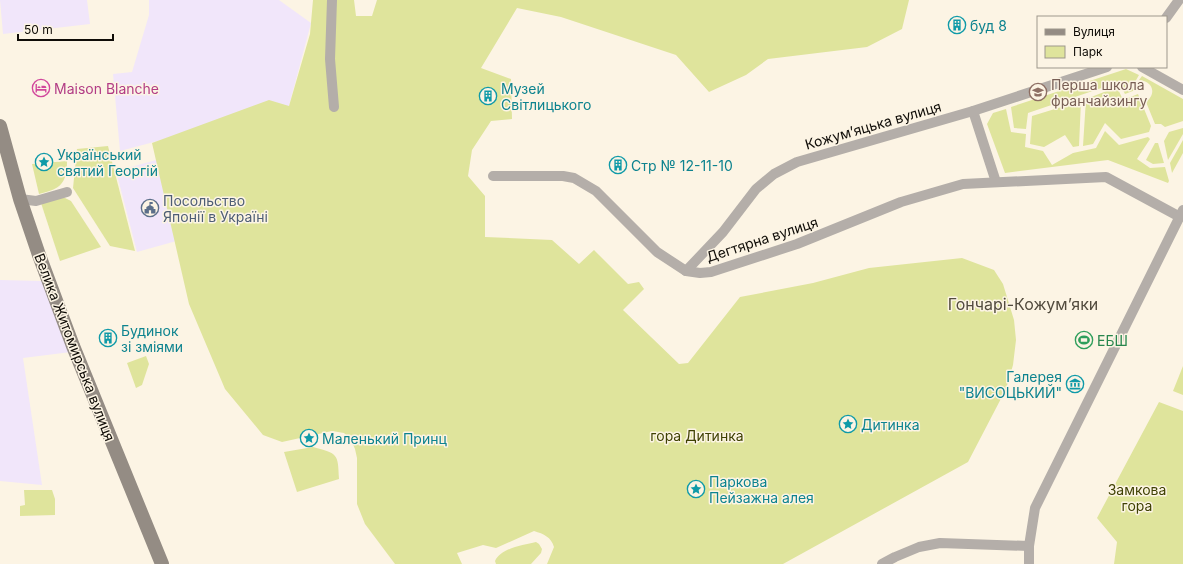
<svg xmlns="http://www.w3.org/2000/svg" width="1183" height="564" viewBox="0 0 1183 564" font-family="Inter,sans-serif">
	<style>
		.commercial { fill: #f1e6fa }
		.green { fill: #dfe49c }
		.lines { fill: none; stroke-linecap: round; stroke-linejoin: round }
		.minor { stroke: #b4aea9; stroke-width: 10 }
		.secondary { stroke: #948c84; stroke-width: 14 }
		.labels { text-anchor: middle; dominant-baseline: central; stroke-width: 3; stroke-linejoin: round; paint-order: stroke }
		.culture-label { font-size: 14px; fill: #0d838f; stroke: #fcf4e4; text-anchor: start }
		.education-label { font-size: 14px; fill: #785e54; stroke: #fcf4e4; text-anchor: start }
		.hotel-label { font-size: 14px; fill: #b23c85; stroke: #fcf4e4; text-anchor: start }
		.street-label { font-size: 14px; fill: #0f0c07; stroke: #fcf4e4 }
		.service-label { font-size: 14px; fill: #4e5e75; stroke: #fcf4e4; text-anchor: start }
		.leisure-label { font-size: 14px; fill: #27864d; stroke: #fcf4e4; text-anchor: start }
		.park-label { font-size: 14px; fill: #3f4103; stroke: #fcf4e4 }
		.quarter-label { font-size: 16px; fill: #524b3e; stroke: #fcf4e4 }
	</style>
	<rect width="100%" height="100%" fill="#fcf4e4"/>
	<g class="commercial">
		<polygon points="0,0 87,0 90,24 3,34"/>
		<polygon points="149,0 279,0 311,23 289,106 120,151 113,74 132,72 149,15"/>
		<polygon points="160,159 180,240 137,252 116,171"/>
		<polygon points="0,280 42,281 71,352 23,358 42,485 0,481"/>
	</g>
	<g class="green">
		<path d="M313 0H354L356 16H372L377 0H909L902 29 867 47 768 59 746 75 709 92 676 55 561 17 517 8 481 68 511 79 512 119 491 121 472 150 468 176 485 196V237L552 240 579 264 594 250 628 284 639 282 644 289 623 310 679 364 688 363 740 297 813 283 869 268 962 258 994 270 1003 284 1014 320 1016 340 1013 365 1006 389 968 462 783 564H547L554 547C551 537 544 534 534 531L496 548 483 545 457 553 462 564H395L365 524 357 504V458L355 449 351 440 344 433 332 431 282 442 263 435 225 389 189 304 152 143 269 100 289 106 310 34Z"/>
		<polygon points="1126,69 1139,75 1135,82 1138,89 1125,94 1119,82 1028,113 1026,129 1014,128 1011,107"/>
		<path d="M1142 76 1183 99V121L1165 127 1161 124H1155L1146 102C1157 94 1153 81 1139 80Z"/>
		<polygon points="1117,87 1123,100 1138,94 1151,126 1149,132 1121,139 1105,123 1093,144 1083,146 1086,99"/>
		<polygon points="1081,101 1079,146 1073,147 1065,135 1044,147 1030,144 1032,116"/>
		<polygon points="1006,109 1011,132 1026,134 1025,147 1043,151 1052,165 1073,153 1096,148 1105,131 1119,145 1148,137 1150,139 1137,159 1150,168 1165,167 1169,181 1168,183 1108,160 1005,173 987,124 993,113"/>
		<polygon points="1183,128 1183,134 1168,160 1164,141 1169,132"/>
		<polygon points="1183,140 1183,153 1172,173 1170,163"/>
		<polygon points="1155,143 1158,143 1164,163 1153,164 1146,160"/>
		<polygon points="108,146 135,251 110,246 73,188 77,149"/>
		<path d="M67 161C67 184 60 189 39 194L32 164Z"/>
		<polygon points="59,198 65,198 71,201 101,247 60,261 41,203"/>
		<polygon points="146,356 149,364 142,385 136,388 127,363"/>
		<polygon points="1183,366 1183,395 1173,391"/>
		<polygon points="1159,402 1183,411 1183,564 1114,564 1117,542 1097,518"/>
		<path d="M313 447C338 454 338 453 339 479L297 492 284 452Z"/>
		<polygon points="24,490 52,490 55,499 55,515 20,516 20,506 25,505"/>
		<path d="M536 542 539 544 542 549 541 553 531 564H496L495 561C501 548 523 545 536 542Z"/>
	</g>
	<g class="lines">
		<g class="minor">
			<polyline points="332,0 330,59 334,107"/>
			<polyline points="1166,18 1179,0"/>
			<polyline points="1142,67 1183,90"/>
			<polyline points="973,111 996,182"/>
			<polyline points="493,176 563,176 574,178 596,191 657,252 686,271 700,273 711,272 797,244 901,202 963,184 1106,177 1180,217"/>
			<polyline points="20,199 36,201 67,192"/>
			<polyline points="686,271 723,232 756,189 774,174 797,162 973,111 1107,67"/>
			<polyline points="882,564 895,557 919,547 940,543 1029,546"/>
			<polyline points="1029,564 1029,546 1035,508 1183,210"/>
		</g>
		<polyline class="secondary" points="0,126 20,199 39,255 73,346 162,564"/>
	</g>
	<defs>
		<symbol id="building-ring" viewBox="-11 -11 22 22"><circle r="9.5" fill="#fcf4e4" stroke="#0f9aa8" stroke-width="1.5"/><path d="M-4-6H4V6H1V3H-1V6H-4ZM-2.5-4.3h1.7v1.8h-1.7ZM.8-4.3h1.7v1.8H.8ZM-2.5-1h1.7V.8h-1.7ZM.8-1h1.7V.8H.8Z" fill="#0f9aa8"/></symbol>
		<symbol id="hotel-ring" viewBox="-11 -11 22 22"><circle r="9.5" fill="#fcf4e4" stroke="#d1479c" stroke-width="1.5"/><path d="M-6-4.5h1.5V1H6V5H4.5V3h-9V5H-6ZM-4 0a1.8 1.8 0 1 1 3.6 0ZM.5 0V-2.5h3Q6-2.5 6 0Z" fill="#d1479c"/></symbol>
		<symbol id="school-ring" viewBox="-11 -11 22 22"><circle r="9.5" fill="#fcf4e4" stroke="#8d6e63" stroke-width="1.5"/><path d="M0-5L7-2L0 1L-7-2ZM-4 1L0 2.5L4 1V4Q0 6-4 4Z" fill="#8d6e63"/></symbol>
		<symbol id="sight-ring" viewBox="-11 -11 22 22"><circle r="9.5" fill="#fcf4e4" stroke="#0f9aa8" stroke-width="1.5"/><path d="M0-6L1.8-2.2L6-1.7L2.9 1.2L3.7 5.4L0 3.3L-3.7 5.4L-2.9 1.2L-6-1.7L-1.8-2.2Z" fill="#0f9aa8"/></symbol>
		<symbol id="civic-ring" viewBox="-11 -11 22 22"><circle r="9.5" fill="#fcf4e4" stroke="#5c6f8a" stroke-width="1.5"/><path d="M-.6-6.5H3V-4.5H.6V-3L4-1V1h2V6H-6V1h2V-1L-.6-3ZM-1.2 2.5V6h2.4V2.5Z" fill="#5c6f8a"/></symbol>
		<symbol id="stadium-ring" viewBox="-11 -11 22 22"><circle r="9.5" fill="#fcf4e4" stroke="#2e9e5b" stroke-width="1.5"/><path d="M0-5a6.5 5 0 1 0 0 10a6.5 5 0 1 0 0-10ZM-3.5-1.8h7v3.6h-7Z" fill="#2e9e5b"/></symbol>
		<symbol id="museum-ring" viewBox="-11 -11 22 22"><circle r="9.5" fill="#fcf4e4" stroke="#0f9aa8" stroke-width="1.5"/><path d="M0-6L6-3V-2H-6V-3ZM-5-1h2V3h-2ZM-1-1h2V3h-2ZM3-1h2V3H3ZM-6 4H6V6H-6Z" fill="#0f9aa8"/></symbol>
	</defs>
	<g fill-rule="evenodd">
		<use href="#building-ring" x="947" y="15" width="20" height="20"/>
		<use href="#hotel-ring" x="31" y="78" width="20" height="20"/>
		<use href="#school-ring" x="1028" y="82" width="20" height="20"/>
		<use href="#building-ring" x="478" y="86" width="20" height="20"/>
		<use href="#sight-ring" x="34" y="152" width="20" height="20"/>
		<use href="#building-ring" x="608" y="155" width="20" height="20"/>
		<use href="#civic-ring" x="140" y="198" width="20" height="20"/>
		<use href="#building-ring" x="98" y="328" width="20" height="20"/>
		<use href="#stadium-ring" x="1074" y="330" width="20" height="20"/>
		<use href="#museum-ring" x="1065" y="374" width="20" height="20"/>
		<use href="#sight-ring" x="838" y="414" width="20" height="20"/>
		<use href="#sight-ring" x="299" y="428" width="20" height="20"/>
		<use href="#sight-ring" x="686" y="479" width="20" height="20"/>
	</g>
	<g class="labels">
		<g class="culture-label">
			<text x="970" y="25">буд 8</text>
			<text x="501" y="88">Музей<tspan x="501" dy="16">Світлицького</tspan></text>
			<text x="57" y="154">Український<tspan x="57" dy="16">святий Георгій</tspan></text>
			<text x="631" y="165">Стр № 12-11-10</text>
			<text x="121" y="330">Будинок<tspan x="121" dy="16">зі зміями</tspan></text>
			<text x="1062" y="376" text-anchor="end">Галерея<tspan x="1062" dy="16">"ВИСОЦЬКИЙ"</tspan></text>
			<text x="861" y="424">Дитинка</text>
			<text x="322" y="438">Маленький Принц</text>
			<text x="709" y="481">Паркова<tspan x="709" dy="16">Пейзажна алея</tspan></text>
		</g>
		<g class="education-label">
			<text x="1051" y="84">Перша школа<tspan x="1051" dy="16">франчайзингу</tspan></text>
		</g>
		<g class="hotel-label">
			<text x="54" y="88">Maison Blanche</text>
		</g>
		<g class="street-label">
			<text transform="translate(873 125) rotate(-16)">Кожумʼяцька вулиця</text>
			<text transform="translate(762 239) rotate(-18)">Дегтярна вулиця</text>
			<text transform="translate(75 347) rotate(69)">Велика Житомирська вулиця</text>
		</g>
		<g class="service-label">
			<text x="163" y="200">Посольство<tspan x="163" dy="16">Японії в Україні</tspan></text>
		</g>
		<g class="leisure-label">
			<text x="1097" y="340">ЕБШ</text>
		</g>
		<g class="park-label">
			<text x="697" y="435">гора Дитинка</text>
			<text x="1137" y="489">Замкова<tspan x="1137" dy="16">гора</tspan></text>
		</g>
		<g class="quarter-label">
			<text x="1023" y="304">Гончарі-Кожумʼяки</text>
		</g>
	</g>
	<rect x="1037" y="16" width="130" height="52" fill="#fcf4e4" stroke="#9d978c"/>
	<rect x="1045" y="29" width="20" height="6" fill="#948c84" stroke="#9d978c"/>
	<text x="1073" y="36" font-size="12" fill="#0f0c07">Вулиця</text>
	<rect x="1045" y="46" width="20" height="12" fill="#dfe49c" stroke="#9d978c"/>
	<text x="1073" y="56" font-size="12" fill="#0f0c07">Парк</text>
	<path d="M18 34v6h95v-6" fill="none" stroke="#0f0c07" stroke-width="2"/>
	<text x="24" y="34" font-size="12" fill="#0f0c07" stroke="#fcf4e4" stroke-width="3" paint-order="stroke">50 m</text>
</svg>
